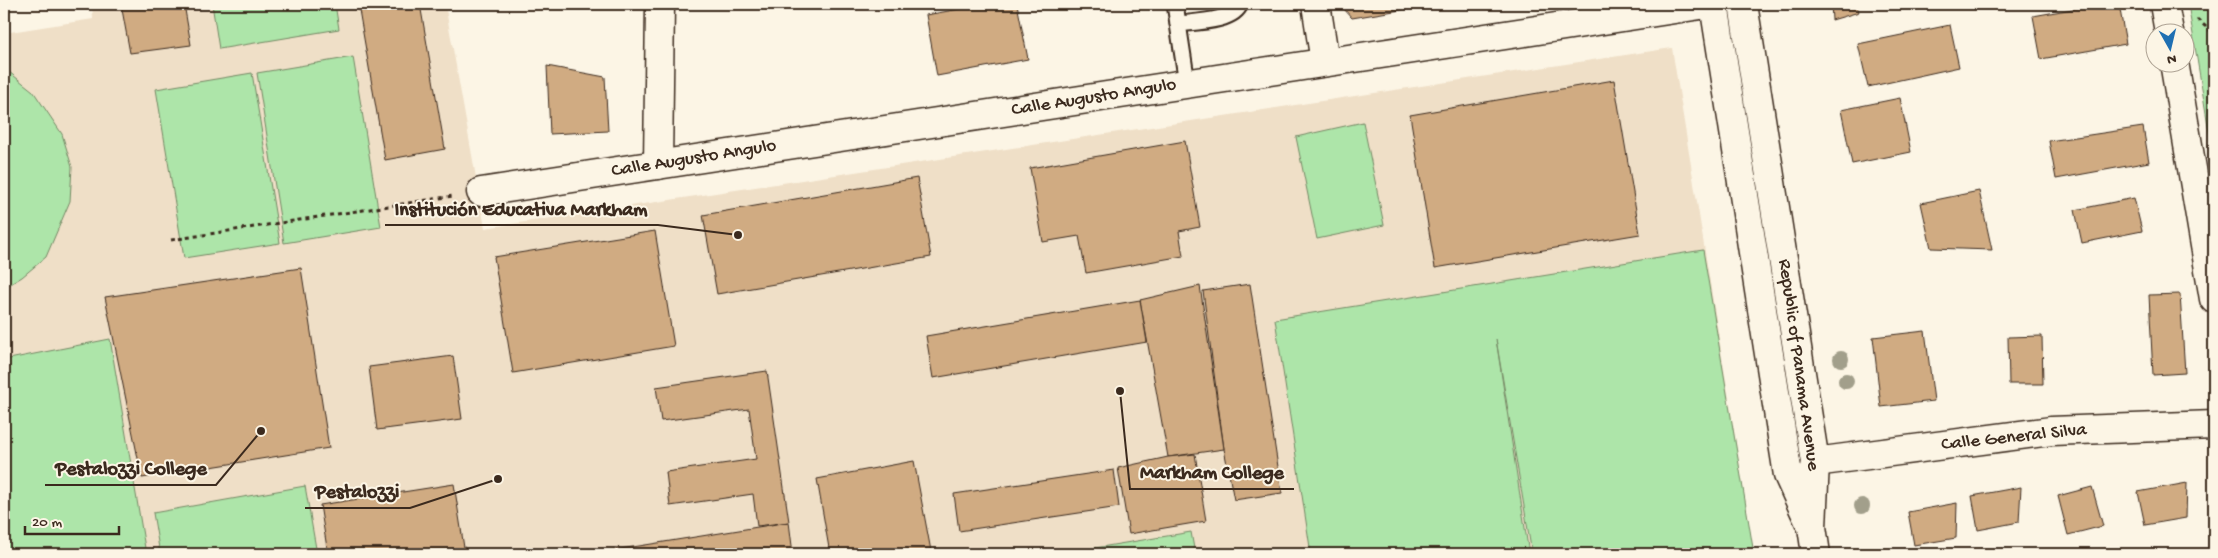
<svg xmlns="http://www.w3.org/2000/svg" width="2218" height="558" viewBox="0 0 2218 558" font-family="'Gochi Hand',sans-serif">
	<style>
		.built { fill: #efdfc7 }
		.green { fill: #ade5a9; stroke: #748864 }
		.building { fill: #d0ab82; stroke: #3b2a1e }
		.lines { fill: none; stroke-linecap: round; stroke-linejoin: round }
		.lane-casing { stroke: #3b2a1e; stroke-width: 19 }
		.street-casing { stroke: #3b2a1e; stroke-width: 31 }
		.primary-casing { stroke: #3b2a1e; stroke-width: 31 }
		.path { stroke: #3b2a1e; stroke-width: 3; stroke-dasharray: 4 4; stroke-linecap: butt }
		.lane { stroke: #fcf5e5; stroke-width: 15 }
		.street { stroke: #fcf5e5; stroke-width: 28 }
		.primary { stroke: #fcf5e5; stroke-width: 28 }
		.tree { fill: #a29f8b }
		.labels { text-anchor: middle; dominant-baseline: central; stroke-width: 4; stroke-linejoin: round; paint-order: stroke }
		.street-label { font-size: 19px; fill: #3b2a1e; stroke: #fcf5e5 }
		.leader { fill: none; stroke: #3b2a1e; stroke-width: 2 }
		.callout-dot { fill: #3b2a1e; stroke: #fcf5e5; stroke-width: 2 }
		.callout-label { font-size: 20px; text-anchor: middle; font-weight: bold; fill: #3b2a1e; stroke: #fcf5e5; stroke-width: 4; stroke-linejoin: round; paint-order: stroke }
	</style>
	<rect width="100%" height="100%" fill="#fcf5e5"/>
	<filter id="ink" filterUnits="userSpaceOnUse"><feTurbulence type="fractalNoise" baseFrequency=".02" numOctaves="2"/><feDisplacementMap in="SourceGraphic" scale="10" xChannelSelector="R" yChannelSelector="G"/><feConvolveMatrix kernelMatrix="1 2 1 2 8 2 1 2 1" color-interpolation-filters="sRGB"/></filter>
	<g filter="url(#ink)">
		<polygon class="built" points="92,4 445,4 485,228 1672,48 1754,554 4,554 4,33 93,19"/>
		<g class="green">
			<polygon points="212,4 335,4 339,29 219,49"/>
			<polygon points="2188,4 2214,4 2214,162"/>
			<polygon points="353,57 381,227 284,243 257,73"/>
			<polygon points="4,68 33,91 62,134 72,167 70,201 46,257 22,277 4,288"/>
			<polygon points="252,73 280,243 184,258 156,89"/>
			<polygon points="1363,122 1384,225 1317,239 1296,137"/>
			<polygon points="1703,250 1754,554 1532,554 1496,339 1529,554 1311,554 1275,319"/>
			<polygon points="110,339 146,554 4,554 4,360"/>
			<polygon points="305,486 317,554 160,554 153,513"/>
			<polygon points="1191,532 1195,554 1059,554"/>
		</g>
		<g class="building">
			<polygon points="121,4 184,4 191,45 130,53"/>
			<polygon points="358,4 420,4 445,149 385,160"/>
			<polygon points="988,4 1017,4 1028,59 937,76 926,15"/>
			<polygon points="1343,4 1436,4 1352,18 1344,9"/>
			<polygon points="1831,4 1856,4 1859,12 1832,20"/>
			<polygon points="2101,4 2119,4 2126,44 2041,59 2033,16"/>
			<polygon points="1950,25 1959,67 1868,87 1858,44"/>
			<polygon points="547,66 605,77 608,131 550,134"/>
			<polygon points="1614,80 1640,234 1435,268 1410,115"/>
			<polygon points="1900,98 1911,152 1852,164 1841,110"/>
			<polygon points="2143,127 2149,162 2056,179 2049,141"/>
			<polygon points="1185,141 1200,227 1179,231 1183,256 1086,273 1079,236 1043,242 1030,168"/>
			<polygon points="917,178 931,257 717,294 703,215"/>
			<polygon points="1979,191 1992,250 1931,248 1921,203"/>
			<polygon points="2134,198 2142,231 2082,243 2075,210"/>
			<polygon points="655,231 674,346 513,373 494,257"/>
			<polygon points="301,268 329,448 142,478 105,297"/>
			<polygon points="1250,284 1282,493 1234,500 1224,449 1203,291"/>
			<polygon points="1200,286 1224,449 1168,457 1140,300"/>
			<polygon points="2180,294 2185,373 2153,375 2149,295"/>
			<polygon points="1140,300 1147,342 933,378 926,336"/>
			<polygon points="1925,331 1934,401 1881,407 1873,337"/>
			<polygon points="2042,336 2043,384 2009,384 2008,337"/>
			<polygon points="453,356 462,419 377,430 369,367"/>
			<polygon points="767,371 789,522 757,526 753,494 670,506 666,472 756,459 749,409 661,421 656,387"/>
			<polygon points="1195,454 1206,521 1129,534 1118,468 1168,457"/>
			<polygon points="914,461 931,551 914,554 830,554 817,479"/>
			<polygon points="1114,470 1119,507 959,531 954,494"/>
			<polygon points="2187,483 2186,518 2145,525 2138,492"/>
			<polygon points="454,484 465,554 328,554 320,505"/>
			<polygon points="2021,487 2019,522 1978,530 1972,496"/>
			<polygon points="2092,487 2103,526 2068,535 2058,496"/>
			<polygon points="1957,503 1956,538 1914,545 1908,512"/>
			<polygon points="789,522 793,554 589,554"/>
		</g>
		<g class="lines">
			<defs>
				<g id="lane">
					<polyline points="1175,4 1187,83"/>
					<path d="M1178 24C1194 22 1234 22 1240 4"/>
				</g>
				<g id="street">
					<polyline points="1316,4 1325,62"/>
					<polyline points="2164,4 2169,32"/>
					<polyline points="2174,62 2214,299"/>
					<polyline points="658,165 660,4"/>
					<polyline points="481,192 1707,4"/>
					<polyline points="1815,462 2051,431 2214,425"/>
				</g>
				<g id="primary">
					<polyline points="1714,4 1788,475 1810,523"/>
					<polyline points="1743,4 1815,462 1812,527 1816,554"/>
				</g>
			</defs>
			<use href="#lane" class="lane-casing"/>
			<use href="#street" class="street-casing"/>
			<use href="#primary" class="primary-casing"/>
			<g class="path">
				<polyline points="2197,19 2214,34"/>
				<polyline points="171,240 453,196"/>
			</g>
			<use href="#lane" class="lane"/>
			<use href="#street" class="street"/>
			<use href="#primary" class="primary"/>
		</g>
		<g class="tree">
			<circle cx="1841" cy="359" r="8"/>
			<circle cx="1846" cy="381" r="8"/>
			<circle cx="1862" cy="506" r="8"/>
		</g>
	</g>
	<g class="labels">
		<g class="street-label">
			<text transform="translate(1094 98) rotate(-9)">Calle Augusto Angulo</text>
			<text transform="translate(694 159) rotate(-9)">Calle Augusto Angulo</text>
			<text transform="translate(1798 365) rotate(82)">Republic of Panama Avenue</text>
			<text transform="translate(2014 438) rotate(-6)">Calle General Silva</text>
		</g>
	</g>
	<path class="leader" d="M738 235L658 225H385M261 431L216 485H45M1120 391L1130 489H1294M498 479L410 508H305"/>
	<g class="callout-dot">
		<circle cx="738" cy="235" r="5"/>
		<circle cx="261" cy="431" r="5"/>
		<circle cx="1120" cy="391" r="5"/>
		<circle cx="498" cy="479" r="5"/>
	</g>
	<g class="callout-label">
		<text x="521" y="215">Institución Educativa Markham</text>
		<text x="131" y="474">Pestalozzi College</text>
		<text x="1212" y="478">Markham College</text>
		<text x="357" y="497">Pestalozzi</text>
	</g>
	<rect width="2218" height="558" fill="none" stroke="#fcf5e5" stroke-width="20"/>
	<rect x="10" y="10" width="2198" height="538" fill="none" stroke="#3b2a1e" stroke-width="2" filter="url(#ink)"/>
	<g transform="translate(2170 48) rotate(172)"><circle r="24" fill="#fcf5e5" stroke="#afa495"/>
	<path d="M0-4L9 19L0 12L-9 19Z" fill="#1f6fb2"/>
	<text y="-8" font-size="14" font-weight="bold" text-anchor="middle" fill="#3b2a1e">N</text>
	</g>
	<path d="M25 526v8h94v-8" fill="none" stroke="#3b2a1e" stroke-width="2.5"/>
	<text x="32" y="526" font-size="15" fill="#3b2a1e" stroke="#fcf5e5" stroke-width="4" paint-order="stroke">20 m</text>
</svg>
